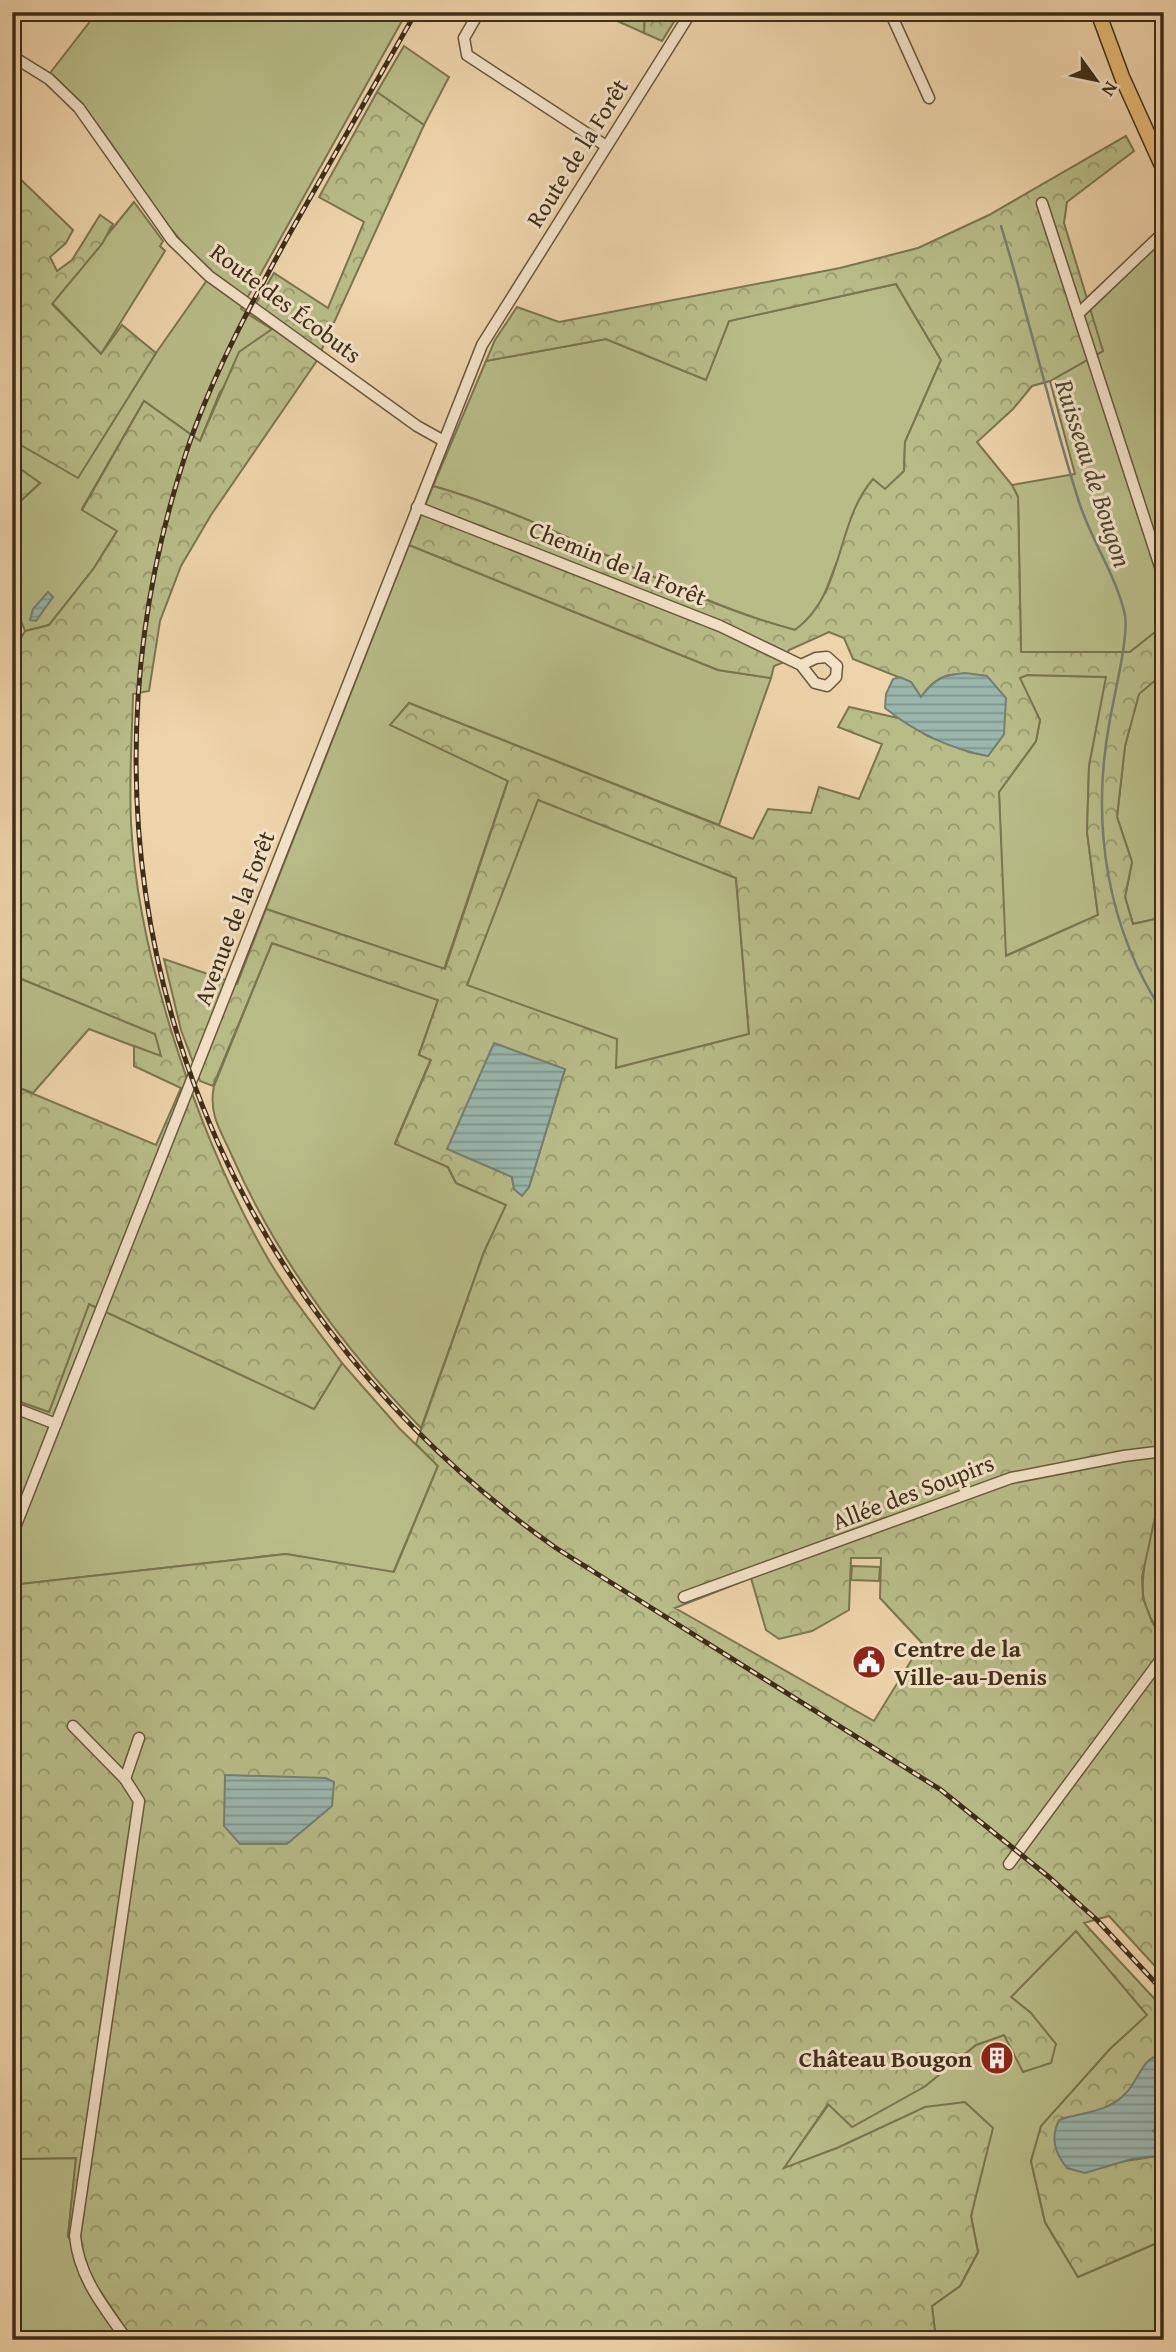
<svg xmlns="http://www.w3.org/2000/svg" width="1176" height="2352" viewBox="0 0 1176 2352" font-family="'Gentium Book Plus',serif">
	<style>
		.green { fill: #b8bd88; stroke: #7b7650; stroke-width: 2 }
		.forest { fill: url(#forest-crowns); stroke: #7b7650; stroke-width: 2; fill-rule: evenodd }
		.water { fill: url(#water-rules); stroke: #758072; stroke-width: 2 }
		.lines { fill: none; stroke-linecap: round; stroke-linejoin: round }
		.stream { stroke: #758072; stroke-width: 2.5 }
		.minor-casing { stroke: #6a583c; stroke-width: 13 }
		.major-casing { stroke: #3e2e18; stroke-width: 17 }
		.minor { stroke: #f4e3c8; stroke-width: 10 }
		.major { stroke: #e7ba75; stroke-width: 14 }
		.rail-casing { stroke: #3e2e18; stroke-width: 5 }
		.rail { stroke: #f4e3c8; stroke-width: 2.5; stroke-dasharray: 8; stroke-linecap: butt }
		.labels { text-anchor: middle; dominant-baseline: central; stroke-width: 6; stroke-linejoin: round; paint-order: stroke }
		.street-label { font-size: 24px; fill: #3e2e18; stroke: #f4e3c8 }
		.poi-label { font-size: 24px; font-weight: bold; fill: #3e2e18; stroke: #f4e3c8; text-anchor: start }
		.water-label { font-size: 26px; font-style: italic; fill: #504936; stroke: #f4e3c8 }
	</style>
	<defs>
		<pattern id="forest-crowns" width="20" height="18" patternUnits="userSpaceOnUse" patternTransform="scale(1.75)"><rect width="20" height="18" fill="#b8bd88"/><path d="M2 6a3 3 0 1 1 6 0M12 15a3 3 0 1 1 6 0" fill="none" stroke="#979a6e"/></pattern>
		<pattern id="water-rules" width="6" height="5" patternUnits="userSpaceOnUse" patternTransform="scale(1.75)"><rect width="6" height="5" fill="#9ab7ae"/><path d="M0 2.5h6" fill="none" stroke="#7f958d"/></pattern>
	</defs>
	<rect width="100%" height="100%" fill="#eed4aa"/>
	<filter id="stains"><feTurbulence type="fractalNoise" baseFrequency=".00286" numOctaves="4"/><feColorMatrix values="0 0 0 0 .2 0 0 0 0 .09 0 0 0 0 .02 0 0 0 .5 -.17"/></filter>
	<radialGradient id="worn" r=".72"><stop offset=".6" stop-color="#630" stop-opacity="0"/><stop offset="1" stop-color="#630" stop-opacity=".3"/></radialGradient>
	<g class="green">
		<path d="M94 12H407L241 309 272 329 220 392 200 441 144 401 82 509 117 531 94 568 49 625 25 631 12 597V509L40 483 12 463V440L78 477 156 353 212 273C145 213 118 133 50 73L95 15Z"/>
		<polygon points="597,12 645,12 644,33"/>
		<polygon points="404,46 449,77 424,125 377,92"/>
		<polygon points="134,202 163,241 160,246 165,251 101,354 52,303"/>
		<polygon points="1164,225 1164,625 1130,652 1021,652 1018,497 1012,485 1075,474 1050,381 1103,351 1085,300"/>
		<path d="M896 284 941 360 905 442 904 471C881 493 851 529 839 557 825 588 825 609 795 630 669 596 558 521 433 486L486 361 606 339 706 380 729 321Z"/>
		<polygon points="409,545 718,670 771,678 719,825 409,703 391,725 508,780 444,969 266,909"/>
		<polygon points="1162,672 1164,917 1133,924 1125,897 1132,862 1117,817 1125,746 1139,693"/>
		<polygon points="1027,675 1107,677 1089,766 1087,832 1098,915 1005,956 999,792 1036,741 1040,720 1019,678"/>
		<polygon points="538,799 736,878 749,1034 615,1068 467,985"/>
		<path d="M272 943 438 1000 419 1054 431 1059 395 1143 448 1167 456 1183 507 1205 484 1252 421 1428C344 1349 277 1258 232 1156 221 1131 208 1114 214 1086Z"/>
		<polygon points="12,975 155,1034 162,1057 89,1029 33,1093 12,1085"/>
		<polygon points="89,1304 314,1409 342,1363 399,1428 438,1466 393,1573 286,1554 12,1585 12,1399 49,1412"/>
		<path d="M1164 1476V1639C1155 1627 1147 1614 1144 1600 1138 1577 1156 1500 1164 1476Z"/>
		<polygon points="852,1566 880,1567 879,1581 851,1580"/>
		<polygon points="1076,1930 1148,2015 1110,2049 1042,2126 1031,2161 1045,2222 1078,2277 1164,2240 1164,2340 936,2340 932,2306 960,2286 978,2252 971,2216 979,2177 837,2148 783,2169 829,2104 924,2087 976,2045 1004,2035 1031,2013 1011,1997"/>
		<polygon points="76,2158 68,2236 92,2279 133,2340 12,2340 12,2159"/>
	</g>
	<g class="forest">
		<polygon points="645,12 680,12 662,41 644,33"/>
		<path d="M377 92 424 125 316 362 211 515 181 566 160 621 149 691 133 694C132 737 129 779 131 822 137 954 198 1135 263 1250 285 1290 315 1327 342 1363L314 1409 89 1304 49 1412 12 1399V1085L156 1145 181 1088 134 1066V1046L161 1056 155 1034 12 975V653L25 631 49 625 94 568 117 531 82 510 144 401 200 441 239 352 272 329 249 315 274 273 328 308 364 222 319 197Z"/>
		<path d="M1126 136 1134 151 1067 202 1064 223 1103 351 1050 381 1032 386 1013 409 977 442 1012 485 1018 497 1021 652H1130L1164 625V673L1139 694 1125 746 1117 817 1132 862 1125 897 1133 924 1164 917V1476L1142 1577 1143 1598 1152 1622 1164 1639V1976L1109 1916 1084 1923 1164 2009V2054C1140 2057 1140 2081 1124 2096 1108 2110 1083 2117 1063 2118L1113 2163 1164 2155V2240L1078 2277 1045 2222 1031 2161 1041 2126 1110 2049 1147 2015 1076 1931 1011 1997 1031 2013 1056 2044 1051 2063 1023 2072 1004 2035 976 2045 924 2087 852 2127 828 2104 784 2168 837 2148 925 2107 965 2102 993 2128 971 2216 978 2252 960 2286 932 2306 936 2340H133L92 2279 68 2236 76 2158 12 2159V1585L286 1554 394 1572 438 1466 416 1444 484 1252 506 1205 456 1183 448 1167 395 1144 431 1060 419 1055 438 1000 272 943 213 1086 200 1081 181 1030 164 959 237 984 266 909 445 969 508 781 390 725 409 703 753 839 768 809 811 813 819 787 859 799 882 744 838 727 849 707 898 718 928 736 969 752 988 756 1004 734 987 676C956 673 940 669 921 697L911 682 853 659 844 638 829 632 789 650 782 663 774 666 771 678 718 670 409 545 433 486C558 521 669 597 795 630 845 593 835 523 873 479L885 489 904 471 905 442 941 360 896 284 729 321 706 380 606 339 486 361 495 340 517 307 559 322 840 268 918 248 989 215ZM1027 675 1106 677 1089 766 1087 832 1098 915 1006 956 999 792 1036 741 1040 720 1020 678ZM538 800 736 878 749 1034 616 1068 617 1039 467 985ZM565 1069 529 1187 522 1195 514 1189 512 1177ZM851 1558H881L880 1598 922 1643 874 1721 675 1608 751 1578 766 1630 779 1639 812 1631 849 1610Z"/>
		<polygon points="12,171 73,230 66,243 50,257 57,271 72,260 100,215 113,224 102,244 52,304 101,354 122,325 156,353 78,478 12,440"/>
		<polygon points="12,463 40,483 12,509"/>
	</g>
	<g class="water">
		<polygon points="48,592 53,597 36,621 30,620 33,609"/>
		<path d="M965 673 987 676 1006 698 1004 734 988 756C951 749 915 732 885 708L886 694 893 679 900 677 911 682 921 697C934 679 943 675 965 673Z"/>
		<polygon points="494,1043 565,1069 529,1187 522,1196 514,1189 512,1177 447,1149"/>
		<polygon points="225,1775 326,1778 334,1782 332,1806 287,1844 240,1844 224,1826"/>
		<path d="M1164 2054V2129L1158 2125 1153 2131 1164 2143V2155L1132 2159 1085 2173 1067 2168C1055 2153 1050 2138 1059 2120 1081 2112 1106 2113 1124 2095 1140 2081 1140 2057 1164 2054Z"/>
	</g>
	<g class="lines">
		<path class="stream" d="M1001 226C1029 317 1050 411 1079 502 1091 540 1116 575 1125 615 1129 638 1113 699 1109 725 1091 825 1107 929 1164 1014"/>
		<defs>
			<g id="minor">
				<polyline points="479,12 464,38 467,55 606,146"/>
				<polyline points="890,12 929,98"/>
				<polyline points="12,56 49,79 79,108 172,240 209,276 417,426 442,440"/>
				<polyline points="1042,203 1164,579"/>
				<polyline points="1078,314 1164,232"/>
				<polyline points="417,507 720,626 801,665 815,683 827,686 836,677 837,666 827,657 816,658 801,665"/>
				<polyline points="12,1407 56,1424"/>
				<polyline points="12,1535 482,345 691,12"/>
				<polyline points="684,1597 1011,1478 1124,1456 1164,1451"/>
				<path d="M73 1726 125 1779 139 1801 75 2236C79 2278 104 2307 127 2340"/>
				<polyline points="125,1779 139,1738"/>
				<polyline points="1009,1864 1164,1655"/>
			</g>
			<polyline id="major" points="1098,12 1122,77 1164,170"/>
		</defs>
		<use href="#minor" class="minor-casing"/>
		<use href="#major" class="major-casing"/>
		<use href="#minor" class="minor"/>
		<use href="#major" class="major"/>
		<defs>
			<path id="rail" d="M416 12C374 86 332 159 290 233 251 304 212 375 186 453 49 869 201 1298 556 1548L941 1790 1049 1877 1097 1920 1164 1992"/>
		</defs>
		<use href="#rail" class="rail-casing"/>
		<use href="#rail" class="rail"/>
	</g>
	<defs>
		<symbol id="civic-disc" viewBox="-11 -11 22 22"><circle r="9.5" fill="#8f2418" stroke="#f4e3c8"/><path d="M-.6-6.5H3V-4.5H.6V-3L4-1V1h2V6H-6V1h2V-1L-.6-3ZM-1.2 2.5V6h2.4V2.5Z" fill="#fff"/></symbol>
		<symbol id="building-disc" viewBox="-11 -11 22 22"><circle r="9.5" fill="#8f2418" stroke="#f4e3c8"/><path d="M-4-6H4V6H1V3H-1V6H-4ZM-2.5-4.3h1.7v1.8h-1.7ZM.8-4.3h1.7v1.8H.8ZM-2.5-1h1.7V.8h-1.7ZM.8-1h1.7V.8H.8Z" fill="#fff"/></symbol>
	</defs>
	<g fill-rule="evenodd">
		<use href="#civic-disc" x="850" y="1643" width="38" height="38"/>
		<use href="#building-disc" x="978" y="2039" width="38" height="38"/>
	</g>
	<g class="labels">
		<g class="street-label">
			<text transform="translate(577 153) rotate(-58)">Route de la Forêt</text>
			<text transform="translate(286 303) rotate(37)">Route des Écobuts</text>
			<text transform="translate(618 563) rotate(22)">Chemin de la Forêt</text>
			<text transform="translate(234 918) rotate(-69)">Avenue de la Forêt</text>
			<text transform="translate(913 1492) rotate(-21)">Allée des Soupirs</text>
		</g>
		<g class="poi-label">
			<text x="894" y="1648">Centre de la<tspan x="894" dy="28">Ville-au-Denis</tspan></text>
			<text x="972" y="2058" text-anchor="end">Château Bougon</text>
		</g>
		<g class="water-label">
			<text transform="translate(1094 473) rotate(72)">Ruisseau de Bougon</text>
		</g>
	</g>
	<rect width="1176" height="2352" fill="none" stroke="#eed4aa" stroke-width="42"/>
	<rect x="14" y="14" width="1148" height="2324" fill="none" stroke="#3e2e18" stroke-width="3.5"/>
	<rect x="21" y="21" width="1134" height="2310" fill="none" stroke="#3e2e18" stroke-width="2"/>
	<g transform="translate(1096 80) rotate(123)" stroke="#f4e3c8" stroke-width="5" paint-order="stroke">
	<path d="M0-5L12 26L0 18L-12 26Z" fill="#3e2e18"/>
	<text y="-10" font-size="19" font-weight="bold" text-anchor="middle" fill="#3e2e18">N</text>
	</g>
	<rect width="100%" height="100%" filter="url(#stains)"/>
	<rect width="100%" height="100%" fill="url(#worn)"/>
</svg>
